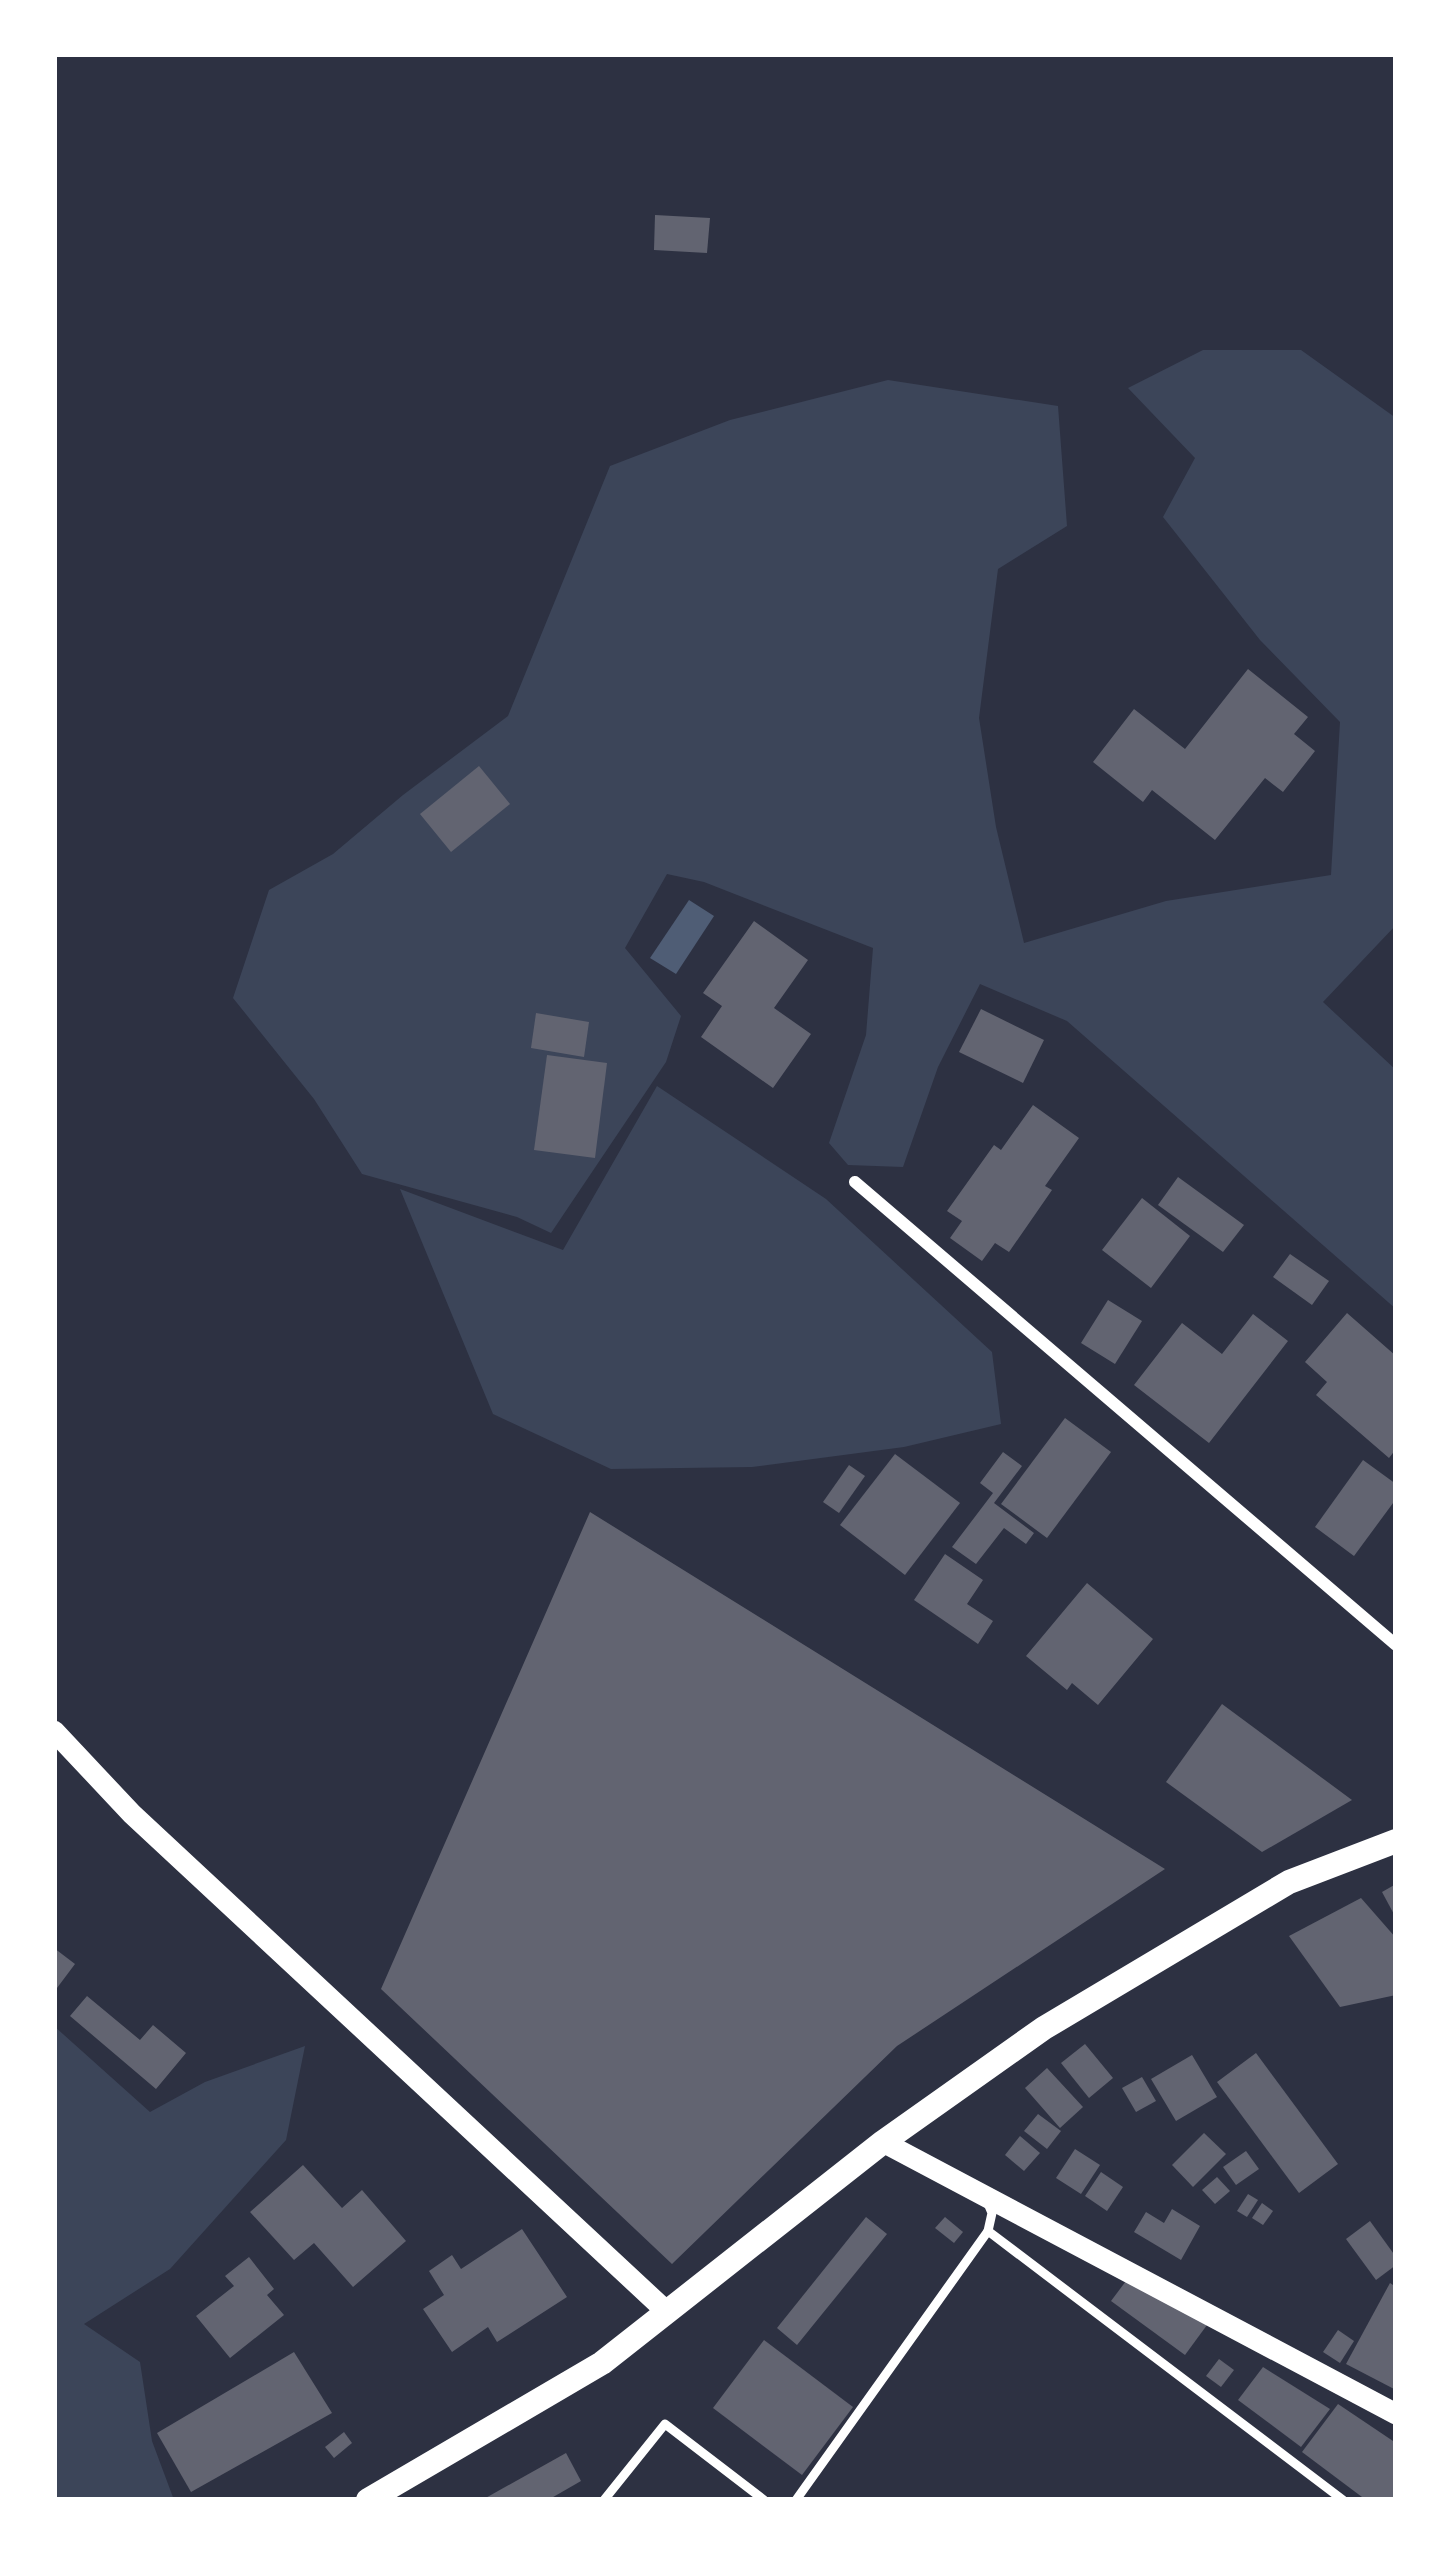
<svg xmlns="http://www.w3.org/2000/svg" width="1450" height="2554" viewBox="0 0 1450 2554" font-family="'Sofia Sans Condensed',sans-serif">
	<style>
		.green { fill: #3c4559 }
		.water { fill: #4f5d75 }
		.building { fill: #626471 }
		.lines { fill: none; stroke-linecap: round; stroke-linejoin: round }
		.service { stroke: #fff; stroke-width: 9 }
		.minor { stroke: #fff; stroke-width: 12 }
		.tertiary { stroke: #fff; stroke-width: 21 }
		.secondary { stroke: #fff; stroke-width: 24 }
	</style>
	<rect width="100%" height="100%" fill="#2d3142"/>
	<g class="green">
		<polygon points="1203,350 1301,350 1396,418 1396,925 1323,1002 1396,1070 1396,1309 1067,1021 980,984 938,1067 903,1167 848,1165 829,1143 866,1035 873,948 704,882 667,874 625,948 681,1016 666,1062 551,1233 517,1217 362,1174 314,1099 233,998 269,890 333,854 403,795 508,716 610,466 730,420 888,380 1058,406 1067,526 998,569 979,718 996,827 1024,943 1166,901 1331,875 1340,722 1260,640 1163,517 1195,458 1128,388"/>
		<polygon points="657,1086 826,1199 992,1352 1001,1424 904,1447 752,1467 611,1469 493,1414 400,1189 563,1250"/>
		<polygon points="54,2026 150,2112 205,2082 305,2046 286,2140 170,2269 84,2324 140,2362 152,2441 174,2500 54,2500"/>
	</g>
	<polygon class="water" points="689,900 714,916 676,974 650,958"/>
	<g class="building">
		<polygon points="655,215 710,218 707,253 654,250"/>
		<polygon points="1248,669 1308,717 1294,734 1315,751 1283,792 1265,778 1215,840 1152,790 1143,802 1093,762 1134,709 1185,749"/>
		<polygon points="479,766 510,804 451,852 420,814"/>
		<polygon points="754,921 808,960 774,1008 811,1034 773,1088 701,1037 722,1006 703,993"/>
		<polygon points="981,1009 1044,1040 1023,1083 959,1052"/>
		<polygon points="536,1013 589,1022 584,1057 531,1048"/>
		<polygon points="547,1055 607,1063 595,1158 534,1150"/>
		<polygon points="1033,1105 1079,1138 1045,1186 1052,1190 1009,1252 995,1243 982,1261 950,1238 962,1221 947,1211 994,1145 1001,1150"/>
		<polygon points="1178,1177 1244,1225 1223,1252 1158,1205"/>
		<polygon points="1142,1198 1190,1236 1151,1288 1102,1250"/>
		<polygon points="1290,1254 1329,1281 1312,1305 1273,1277"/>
		<polygon points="1108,1300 1142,1321 1115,1364 1081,1343"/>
		<polygon points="1347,1313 1396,1356 1396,1449 1389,1458 1316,1395 1327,1382 1305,1362"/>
		<polygon points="1253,1314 1288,1341 1209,1443 1134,1385 1182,1323 1222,1354"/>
		<polygon points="1065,1418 1111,1452 1047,1538 1001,1504"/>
		<polygon points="1003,1452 1022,1466 994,1503 1034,1533 1026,1544 1004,1528 976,1564 952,1547 993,1493 980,1483"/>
		<polygon points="895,1454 960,1503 905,1575 840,1525"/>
		<polygon points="1363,1460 1396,1484 1396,1499 1354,1556 1315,1527"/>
		<polygon points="849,1465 865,1476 839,1513 823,1502"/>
		<polygon points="590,1512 1165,1869 897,2046 672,2264 381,1989"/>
		<polygon points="945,1554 983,1580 967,1604 993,1621 978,1644 914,1600"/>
		<polygon points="1087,1583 1153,1639 1098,1705 1072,1683 1067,1690 1026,1656"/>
		<polygon points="1222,1704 1352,1800 1262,1852 1166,1782"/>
		<polygon points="1396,1884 1396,1918 1382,1892"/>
		<polygon points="1361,1898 1396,1938 1396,1995 1340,2007 1289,1936"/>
		<polygon points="54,1948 75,1964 54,1992"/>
		<polygon points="87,1996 140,2040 153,2025 186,2053 156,2089 70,2016"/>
		<polygon points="1085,2044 1113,2078 1089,2098 1061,2063"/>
		<polygon points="1256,2053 1338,2164 1299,2193 1217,2082"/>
		<polygon points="1192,2055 1217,2097 1176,2121 1151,2079"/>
		<polygon points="1047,2068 1083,2107 1060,2128 1025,2088"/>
		<polygon points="1142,2077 1156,2101 1136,2112 1122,2088"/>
		<polygon points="1038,2114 1061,2131 1047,2149 1024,2131"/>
		<polygon points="1204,2133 1226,2154 1193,2187 1172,2165"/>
		<polygon points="1020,2136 1040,2153 1024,2171 1005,2155"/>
		<polygon points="1075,2149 1100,2165 1081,2194 1056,2178"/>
		<polygon points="1246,2151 1259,2169 1236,2185 1223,2167"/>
		<polygon points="303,2165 342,2208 362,2190 406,2241 353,2287 314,2243 294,2260 250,2212"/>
		<polygon points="1101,2172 1123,2187 1107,2211 1085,2196"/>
		<polygon points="1217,2177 1230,2191 1215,2204 1202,2190"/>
		<polygon points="1248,2194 1258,2200 1247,2217 1237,2211"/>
		<polygon points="1262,2203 1273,2211 1263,2225 1252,2218"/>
		<polygon points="1172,2209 1200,2226 1181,2260 1134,2232 1146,2212 1164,2223"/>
		<polygon points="866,2217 887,2234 797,2345 777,2328"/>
		<polygon points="945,2217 963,2232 954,2243 935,2228"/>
		<polygon points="1370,2221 1396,2257 1396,2265 1376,2280 1346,2239"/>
		<polygon points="522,2229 567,2297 497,2342 488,2327 452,2352 423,2309 444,2295 429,2271 452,2255 461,2269"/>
		<polygon points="249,2257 274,2289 267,2295 284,2315 230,2358 196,2316 234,2286 225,2276"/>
		<polygon points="1126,2281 1207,2325 1185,2355 1111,2301"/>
		<polygon points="1390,2283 1396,2287 1396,2390 1346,2364"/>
		<polygon points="1338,2330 1354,2341 1340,2363 1323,2352"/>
		<polygon points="764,2340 853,2407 802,2475 713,2408"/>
		<polygon points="294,2352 332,2413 191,2492 157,2433"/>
		<polygon points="1219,2359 1234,2370 1221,2387 1206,2376"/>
		<polygon points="1263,2367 1330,2409 1301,2447 1238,2400"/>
		<polygon points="1338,2404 1396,2443 1396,2500 1366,2500 1302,2452"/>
		<polygon points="344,2432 352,2443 334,2458 325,2447"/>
		<polygon points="566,2453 581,2481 548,2500 482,2500"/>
	</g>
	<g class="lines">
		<g class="service">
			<polyline points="987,2201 992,2213 988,2231"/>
			<polyline points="604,2500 665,2424 764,2500"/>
			<polyline points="796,2500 988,2231 1343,2500"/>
		</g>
		<polyline class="minor" points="855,1182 1396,1645"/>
		<g class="tertiary">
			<polyline points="54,1731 132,1814 667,2312"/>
			<polyline points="883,2142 1396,2414"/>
		</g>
		<polyline class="secondary" points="368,2500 602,2363 883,2142 1044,2028 1289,1882 1396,1841"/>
	</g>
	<rect width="1450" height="2554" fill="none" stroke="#ffffff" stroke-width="114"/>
</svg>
